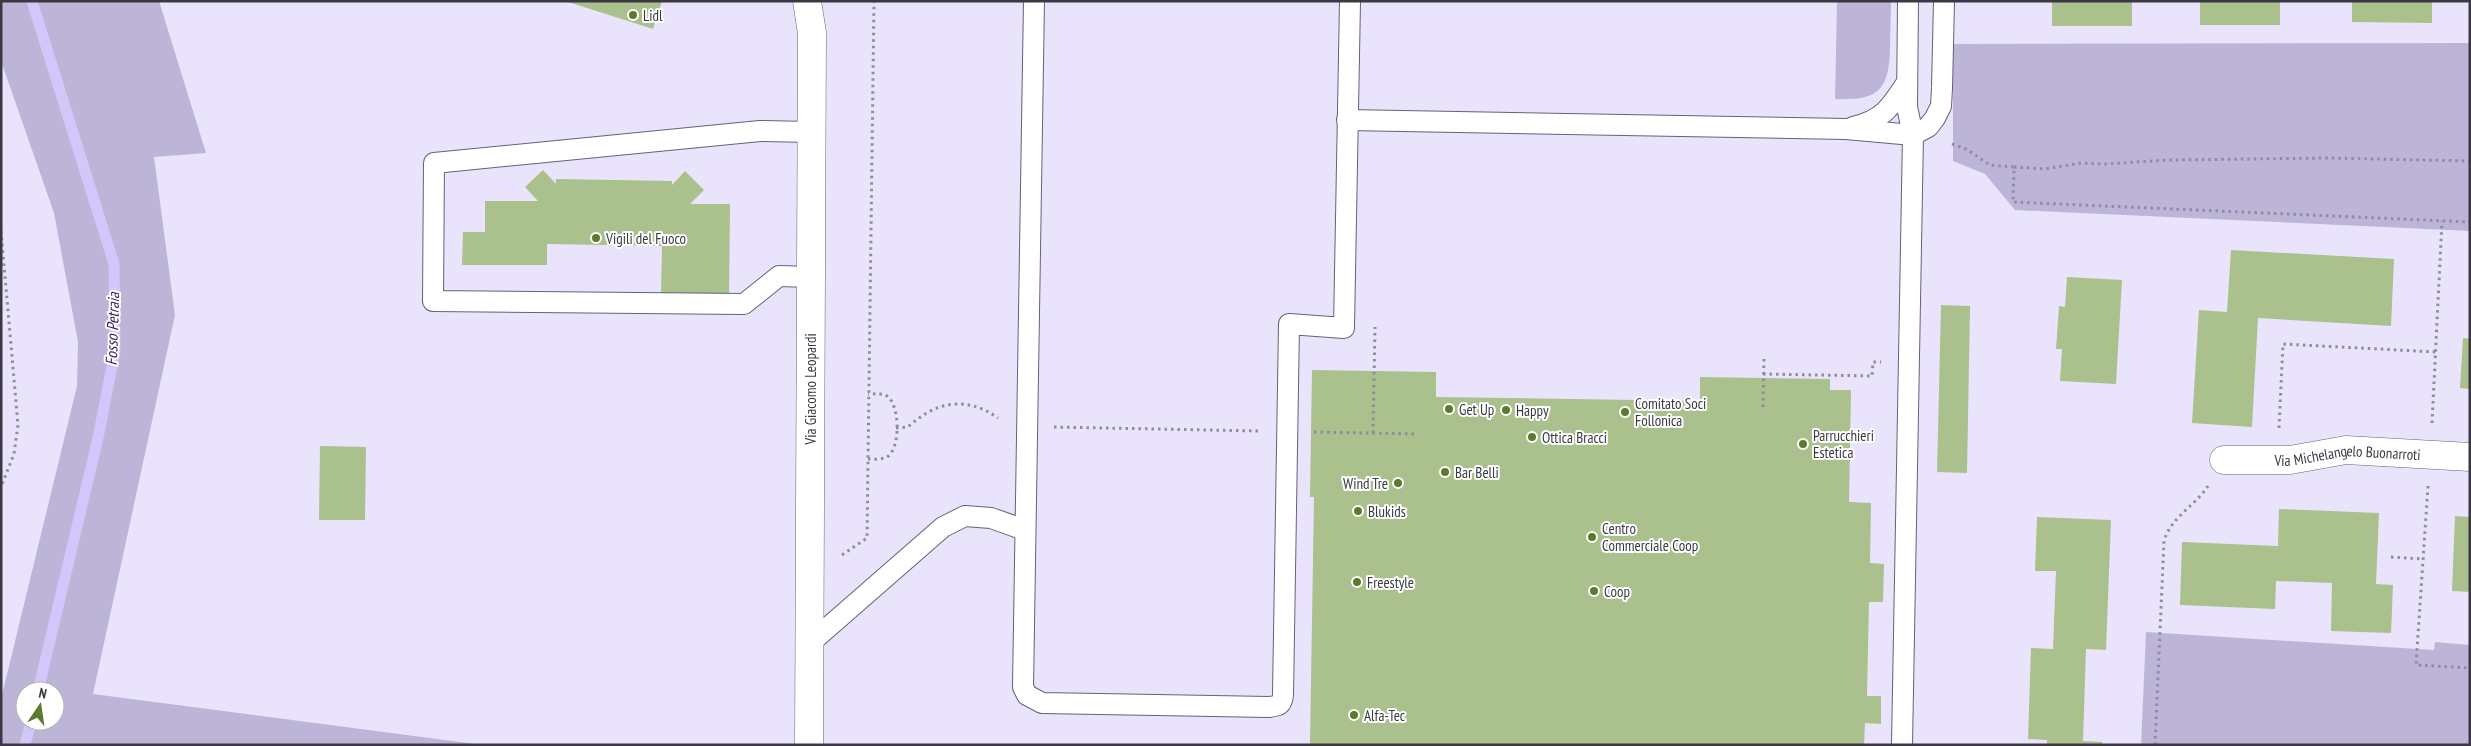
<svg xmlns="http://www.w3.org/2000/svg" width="2471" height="746" viewBox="0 0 2471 746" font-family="'PT Sans Narrow',sans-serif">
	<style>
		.green { fill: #bdb5d7; fill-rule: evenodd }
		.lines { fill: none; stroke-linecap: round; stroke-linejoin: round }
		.stream { stroke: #d3c6fb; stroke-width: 11 }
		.building { fill: #aac08d }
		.lane-casing { stroke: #666079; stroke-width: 22 }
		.street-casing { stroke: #666079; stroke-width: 29 }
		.secondary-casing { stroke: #666079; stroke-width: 29 }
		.path { stroke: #908c9e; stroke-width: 3; stroke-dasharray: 2.5 4; stroke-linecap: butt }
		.lane { stroke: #fff; stroke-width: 20 }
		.street { stroke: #fff; stroke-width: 28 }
		.secondary { stroke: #fff; stroke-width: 28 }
		.poi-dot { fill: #5d792e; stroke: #fff; stroke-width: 2 }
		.labels { text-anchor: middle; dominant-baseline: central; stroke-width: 4; stroke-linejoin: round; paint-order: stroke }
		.poi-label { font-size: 15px; fill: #3b3844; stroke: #fff; text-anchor: start }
		.street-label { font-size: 15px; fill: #3b3844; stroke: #fff }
		.water-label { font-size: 16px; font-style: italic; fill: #331d5a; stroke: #fff }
	</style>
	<rect width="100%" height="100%" fill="#e9e4fc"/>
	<g class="green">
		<path d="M1 1H159L206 153 154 157 175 315 93 694 483 745H1V699L77 386 78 342 54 213 1 61ZM25 691H55V721H25Z"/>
		<path d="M1837 1H1891C1891 17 1890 33 1890 49 1889 91 1877 101 1835 99Z"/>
		<polygon points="2470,43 2470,231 2015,210 1985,174 1953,161 1953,44"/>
		<polygon points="2146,632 2434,650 2435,642 2470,645 2470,745 2141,745"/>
	</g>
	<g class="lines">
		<g class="stream">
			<polyline points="32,1 114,264 115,351 98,438 38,691"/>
			<polyline points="25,745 31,721"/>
		</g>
	</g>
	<g class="building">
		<polygon points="565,1 662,1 653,29"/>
		<rect x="2052" y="1" width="80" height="25"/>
		<rect x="2200" y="1" width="80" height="24"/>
		<polygon points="2352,1 2432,1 2432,23 2352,22"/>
		<polygon points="543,170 556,184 556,179 672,181 672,185 685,171 704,190 690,204 730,204 729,296 661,296 662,246 547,244 547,265 462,265 463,232 485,232 485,201 538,201 525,187"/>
		<polygon points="2231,250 2394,259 2391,326 2258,318 2252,427 2192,423 2199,310 2227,312"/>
		<polygon points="2067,277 2122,280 2116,384 2060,381 2062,349 2056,349 2059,306 2065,307"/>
		<polygon points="1941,305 1970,306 1967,473 1937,472"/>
		<polygon points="2463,338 2470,339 2470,389 2460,388"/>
		<polygon points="1312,370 1436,372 1436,397 1700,401 1700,377 1830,379 1830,390 1851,390 1849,502 1871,503 1870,563 1884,564 1883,602 1869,602 1867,696 1881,696 1881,724 1865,723 1864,745 1310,745 1314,497 1310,497"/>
		<polygon points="320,446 366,447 365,520 319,520"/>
		<polygon points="2279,509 2379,513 2376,584 2393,585 2391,633 2331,631 2332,583 2276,581 2275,609 2180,605 2182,542 2278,546"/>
		<polygon points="2455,516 2470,517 2470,592 2452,591"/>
		<polygon points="2037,517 2111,520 2106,650 2086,649 2083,741 2102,742 2102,745 2047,745 2047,740 2028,739 2031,648 2053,649 2056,571 2035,571"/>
	</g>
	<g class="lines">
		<defs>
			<g id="lane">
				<path d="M1034 1 1023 687 1027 695 1042 703 1269 707C1279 706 1282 705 1283 695L1289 324 1344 328 1350 1"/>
				<polyline points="1347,120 1846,129 1913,135 1928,127 1935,118 1941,106 1942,88 1944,1"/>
				<path d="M1853 127C1883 120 1891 107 1907 82"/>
				<polyline points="811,277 779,276 744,304 433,301 434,163 760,131 812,132"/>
				<polyline points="809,644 943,527 965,516 991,518 1025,530"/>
				<polyline points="1902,745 1913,135 1907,107 1908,1"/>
			</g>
			<g id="street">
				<path id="s1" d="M2224 460H2290L2346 450 2470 457"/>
			</g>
			<polyline id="secondary" points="807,1 812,33 809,745"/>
		</defs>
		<use href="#lane" class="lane-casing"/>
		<use href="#street" class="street-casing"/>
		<use href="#secondary" class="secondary-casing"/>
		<g class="path">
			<polyline points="1952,144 1966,149 1990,165 2014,167 2013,202 2470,222"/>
			<polyline points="2014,167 2045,169 2081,163 2105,164 2168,160 2328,158 2470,161"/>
			<polyline points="1,231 18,425 14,454 1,487"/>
			<polyline points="1763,374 1872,376 1873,362 1881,362"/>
			<polyline points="1763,407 1764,358"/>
			<polyline points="2432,423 2442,221"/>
			<polyline points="1054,427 1258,431"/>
			<path d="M896 428 908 427C935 402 966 395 998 418"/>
			<polyline points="2279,428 2283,344 2436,352"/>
			<polyline points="1314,432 1418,434"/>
			<polyline points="1373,433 1375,327"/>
			<path d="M868 459C874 459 881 460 887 457 901 448 900 405 887 396 882 393 875 394 868 394"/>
			<polyline points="2428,486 2416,665 2470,668"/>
			<polyline points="842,555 867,538 874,1"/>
			<polyline points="2391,557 2423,559"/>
			<path d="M2155 745 2164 541C2171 517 2195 506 2208 486"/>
		</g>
		<use href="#lane" class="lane"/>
		<use href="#street" class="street"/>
		<use href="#secondary" class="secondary"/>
	</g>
	<g class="poi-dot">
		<circle cx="633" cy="15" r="5"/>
		<circle cx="596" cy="238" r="5"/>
		<circle cx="1449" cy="409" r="5"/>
		<circle cx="1506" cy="410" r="5"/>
		<circle cx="1625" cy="412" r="5"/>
		<circle cx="1532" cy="437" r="5"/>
		<circle cx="1803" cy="444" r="5"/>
		<circle cx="1445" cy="472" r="5"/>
		<circle cx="1398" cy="483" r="5"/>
		<circle cx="1358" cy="511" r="5"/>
		<circle cx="1592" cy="537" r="5"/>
		<circle cx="1357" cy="582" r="5"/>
		<circle cx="1594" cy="591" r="5"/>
		<circle cx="1354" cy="715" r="5"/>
	</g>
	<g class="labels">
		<g class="poi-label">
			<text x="643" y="15">Lidl</text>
			<text x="606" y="238">Vigili del Fuoco</text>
			<text x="1635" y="403">Comitato Soci<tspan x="1635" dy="17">Follonica</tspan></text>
			<text x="1459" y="409">Get Up</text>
			<text x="1516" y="410">Happy</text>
			<text x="1813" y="435">Parrucchieri<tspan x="1813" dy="17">Estetica</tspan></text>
			<text x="1542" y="437">Ottica Bracci</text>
			<text x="1455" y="472">Bar Belli</text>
			<text x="1388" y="483" text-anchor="end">Wind Tre</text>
			<text x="1368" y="511">Blukids</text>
			<text x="1602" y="528">Centro<tspan x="1602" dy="17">Commerciale Coop</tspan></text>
			<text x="1367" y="582">Freestyle</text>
			<text x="1604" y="591">Coop</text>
			<text x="1364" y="715">Alfa-Tec</text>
		</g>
		<g class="street-label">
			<text transform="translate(810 389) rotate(-90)">Via Giacomo Leopardi</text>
			<text stroke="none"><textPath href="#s1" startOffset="124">Via Michelangelo Buonarroti</textPath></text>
		</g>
		<g class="water-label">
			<text transform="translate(112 329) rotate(-88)">Fosso Petraia</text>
		</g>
	</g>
	<rect width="2471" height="746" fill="none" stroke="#3b3844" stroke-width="5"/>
	<g transform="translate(40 706) rotate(13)"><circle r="24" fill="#ffffff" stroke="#b1afb4"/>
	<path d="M0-4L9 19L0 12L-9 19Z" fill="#5d792e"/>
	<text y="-8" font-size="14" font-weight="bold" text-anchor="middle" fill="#3b3844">N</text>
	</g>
</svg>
